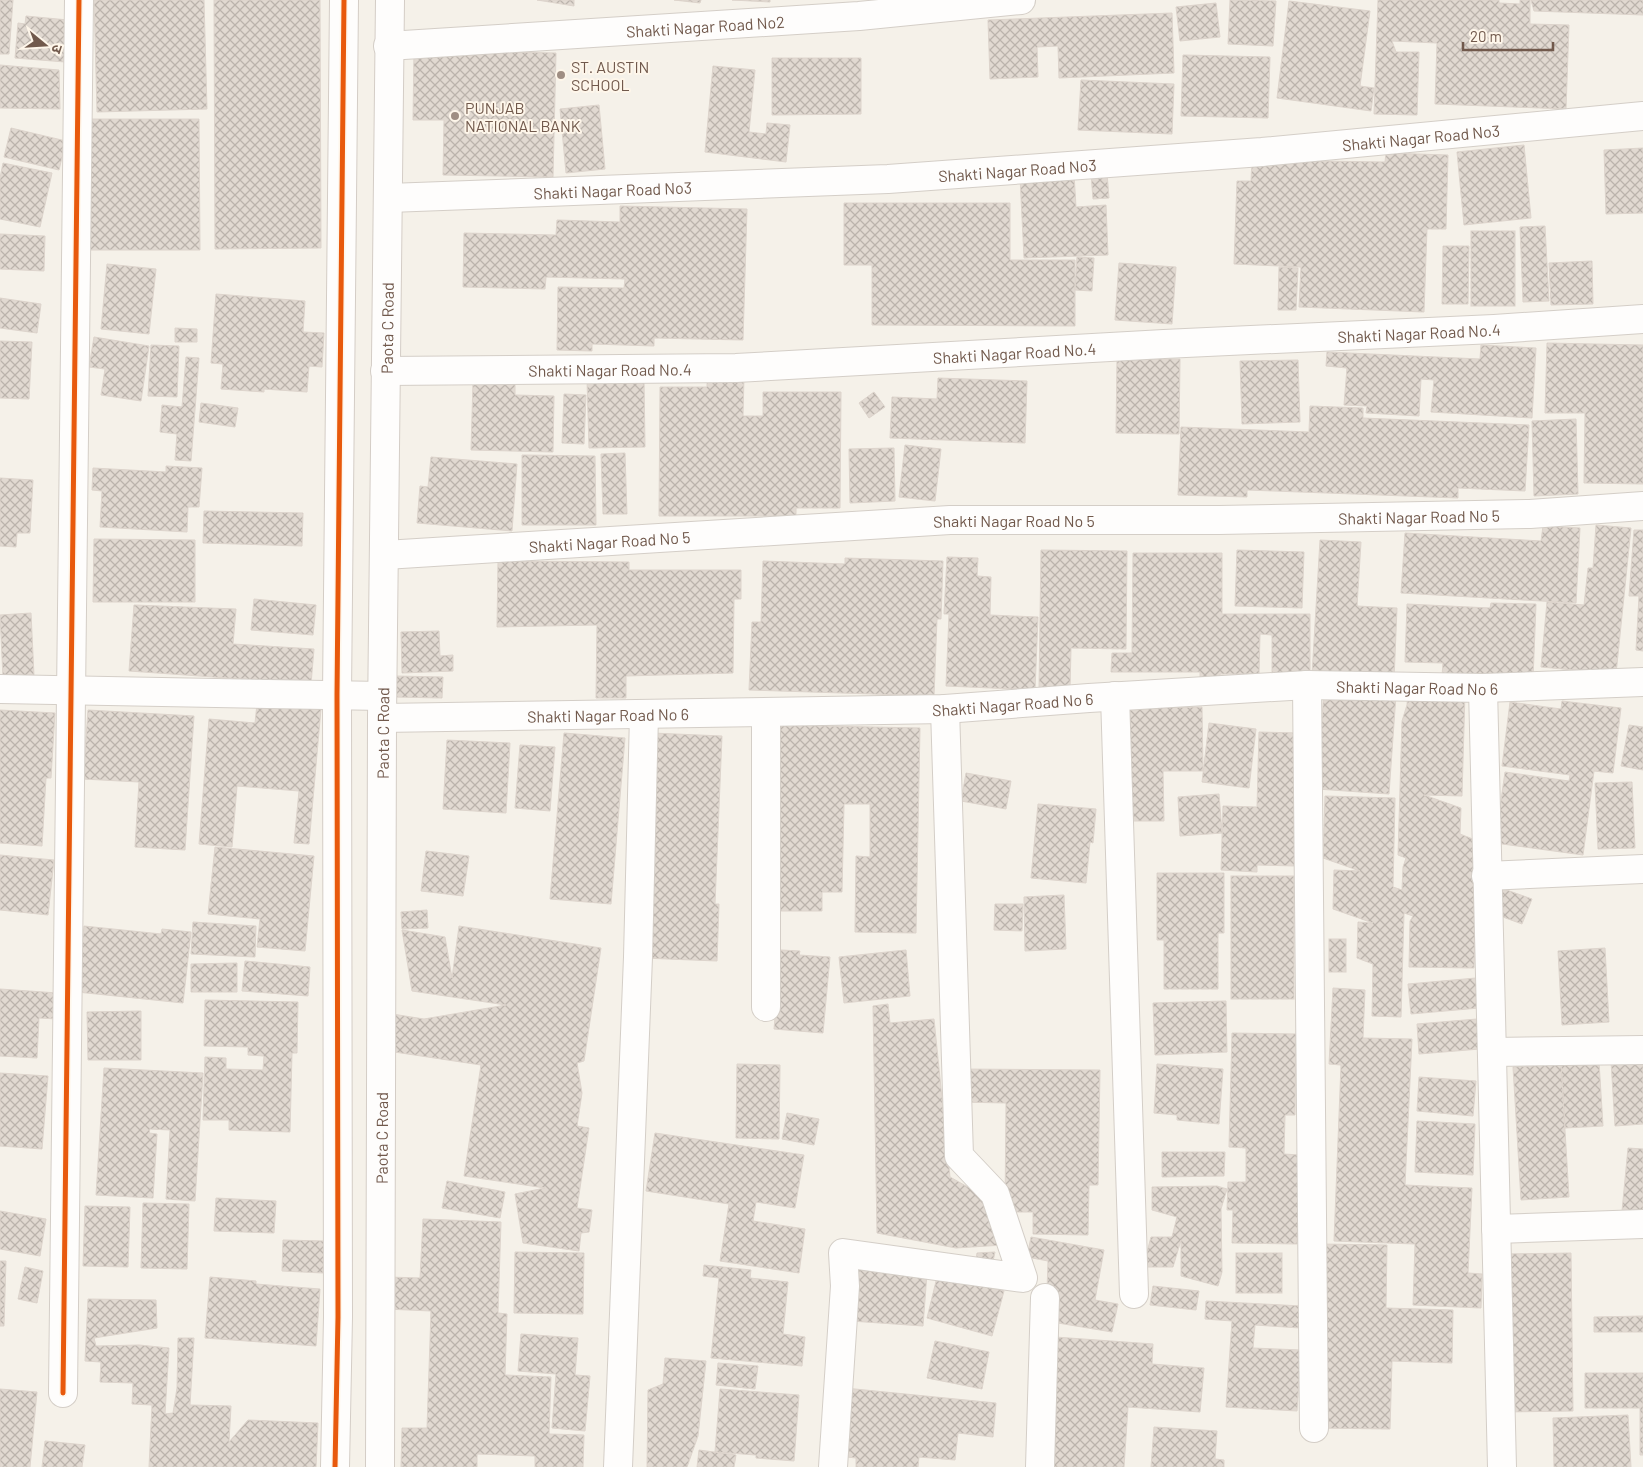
<svg xmlns="http://www.w3.org/2000/svg" width="1643" height="1467" viewBox="0 0 1643 1467" font-family="Barlow,'Noto Sans Devanagari',sans-serif">
	<style>
		.building { fill: url(#building-cross-hatch); stroke: #ddd4cc }
		.lines { fill: none; stroke-linecap: round; stroke-linejoin: round }
		.street-casing { stroke: #d4cec7; stroke-width: 30 }
		.secondary-casing { stroke: #d4cdc6; stroke-width: 30 }
		.street { stroke: #fefdfc; stroke-width: 28 }
		.secondary { stroke: #fefdfc; stroke-width: 28 }
		.cycleway-casing { stroke: #fef6ea; stroke-width: 8 }
		.cycleway { stroke: #e8590c; stroke-width: 5 }
		.poi-dot { fill: #9f8e83; stroke: #fef6ea; stroke-width: 2 }
		.labels { text-anchor: middle; dominant-baseline: central; stroke-width: 4; stroke-linejoin: round; paint-order: stroke }
		.street-label { font-size: 16px; fill: #71594c; stroke: #fef6ea }
		.poi-label { font-size: 16px; fill: #71594c; stroke: #fef6ea; text-anchor: start }
	</style>
	<defs>
		<pattern id="building-cross-hatch" width="8" height="8" patternUnits="userSpaceOnUse" patternTransform="scale(1.25)"><rect width="8" height="8" fill="#e1d9d1"/><path d="M0 0l8 8M0 8l8-8" fill="none" stroke="#bbb3ac"/></pattern>
	</defs>
	<rect width="100%" height="100%" fill="#f5f1e9"/>
	<g class="building">
		<polygon points="0,0 13,0 9,54 0,54"/>
		<polygon points="94,0 204,0 207,109 97,112"/>
		<polygon points="214,0 320,0 321,248 215,249"/>
		<polygon points="537,0 574,0 574,6"/>
		<polygon points="674,0 701,0 700,3"/>
		<polygon points="732,0 770,0 770,2"/>
		<polygon points="1230,0 1276,1 1273,46 1228,44"/>
		<polygon points="1378,0 1499,0 1499,3 1520,4 1520,0 1530,0 1530,24 1569,25 1566,109 1435,104 1437,43 1392,41 1396,52 1419,52 1417,115 1374,114"/>
		<polygon points="1531,0 1643,0 1643,15 1534,11"/>
		<polygon points="1289,1 1370,11 1360,86 1374,88 1371,111 1277,98"/>
		<polygon points="1216,3 1220,37 1180,41 1176,7"/>
		<polygon points="1172,13 1174,73 1059,78 1058,46 1037,47 1038,77 990,79 988,20"/>
		<polygon points="26,16 68,20 65,62 15,58 18,23 25,24"/>
		<polygon points="414,50 556,53 553,177 443,175 444,120 413,120"/>
		<polygon points="1183,55 1270,57 1268,118 1181,116"/>
		<polygon points="772,58 861,58 861,114 772,115"/>
		<polygon points="0,65 59,70 60,109 0,108"/>
		<polygon points="713,66 755,70 749,132 766,134 767,123 790,125 786,162 705,152"/>
		<polygon points="1081,80 1174,84 1172,134 1078,130"/>
		<polygon points="599,105 605,169 566,173 560,109"/>
		<polygon points="89,119 199,119 200,250 89,250"/>
		<polygon points="11,128 66,141 59,170 4,157"/>
		<polygon points="1524,145 1531,218 1464,225 1457,152"/>
		<polygon points="1643,148 1643,213 1606,214 1604,150"/>
		<polygon points="1386,153 1448,155 1446,229 1427,229 1424,312 1299,307 1301,267 1234,264 1237,181 1251,181 1252,160 1385,162"/>
		<polygon points="3,163 52,173 40,227 0,219 0,178"/>
		<polygon points="1107,173 1109,198 1093,199 1091,174"/>
		<polygon points="1074,174 1076,207 1106,205 1108,255 1024,258 1020,177"/>
		<polygon points="844,203 1010,203 1010,260 1075,260 1075,326 872,325 872,265 844,265"/>
		<polygon points="620,206 747,209 743,340 654,338 654,346 592,344 592,351 557,350 558,287 624,288 625,279 546,277 545,289 463,287 464,233 556,235 557,220 620,222"/>
		<polygon points="1545,226 1549,301 1523,302 1520,227"/>
		<rect x="1471" y="231" width="44" height="75"/>
		<polygon points="0,234 45,236 44,271 0,269"/>
		<polygon points="1443,246 1469,246 1468,304 1442,304"/>
		<polygon points="1077,257 1094,258 1092,291 1075,290"/>
		<polygon points="1592,261 1593,304 1551,305 1549,263"/>
		<polygon points="1119,263 1176,267 1172,324 1115,320"/>
		<polygon points="107,264 156,269 149,334 101,329"/>
		<polygon points="1279,267 1298,268 1296,310 1278,310"/>
		<polygon points="216,294 305,301 303,332 324,333 322,367 309,366 307,392 264,389 264,392 221,389 223,364 211,363"/>
		<polygon points="0,298 41,304 37,333 0,328"/>
		<polygon points="175,328 197,329 197,342 175,342"/>
		<polygon points="94,337 149,346 141,401 101,395 105,369 89,367"/>
		<polygon points="0,341 32,342 29,399 0,398"/>
		<polygon points="1547,343 1643,345 1643,484 1584,483 1585,413 1545,413"/>
		<polygon points="151,345 179,346 177,397 148,396"/>
		<polygon points="1481,345 1536,348 1532,418 1431,412 1434,380 1421,379 1419,416 1366,413 1367,406 1344,405 1347,368 1326,366 1327,352 1480,359"/>
		<polygon points="186,357 199,358 191,461 175,460 177,434 160,432 162,405 182,407"/>
		<polygon points="1117,359 1180,359 1179,434 1116,433"/>
		<polygon points="1298,360 1300,422 1242,424 1240,361"/>
		<polygon points="707,376 744,376 743,416 763,416 763,392 841,392 840,508 796,508 796,516 659,516 660,387 707,387"/>
		<polygon points="938,378 1027,381 1025,443 890,438 892,397 937,399"/>
		<polygon points="644,379 645,447 589,448 587,380"/>
		<polygon points="473,382 515,383 515,395 554,396 553,452 471,450"/>
		<polygon points="874,392 885,407 869,418 859,403"/>
		<polygon points="564,394 586,395 584,444 562,443"/>
		<polygon points="201,403 238,408 235,427 199,422"/>
		<polygon points="1310,406 1363,408 1363,418 1529,425 1525,491 1458,488 1458,498 1247,490 1247,497 1178,495 1181,427 1309,432"/>
		<polygon points="1576,419 1578,494 1534,496 1532,421"/>
		<polygon points="905,445 941,449 935,501 899,497"/>
		<polygon points="894,448 895,501 850,503 849,449"/>
		<polygon points="625,453 627,514 603,514 601,454"/>
		<polygon points="522,455 595,456 596,525 522,525"/>
		<polygon points="431,457 517,464 512,531 417,523 420,486 428,487"/>
		<polygon points="166,466 202,468 199,507 188,507 187,532 100,527 102,491 92,490 93,468 166,472"/>
		<polygon points="0,478 33,480 30,533 17,533 16,547 0,546"/>
		<polygon points="204,511 303,513 302,546 203,543"/>
		<polygon points="1596,525 1631,528 1616,674 1541,667 1547,602 1584,605 1588,568 1593,568"/>
		<polygon points="1543,526 1580,528 1576,603 1401,593 1405,533 1541,541"/>
		<polygon points="1634,530 1643,530 1643,651 1636,650 1639,596 1629,596"/>
		<polygon points="94,539 195,540 195,602 93,602"/>
		<polygon points="1320,540 1361,542 1357,606 1397,608 1394,680 1312,675"/>
		<polygon points="1041,550 1127,551 1126,649 1071,648 1070,689 1039,689"/>
		<polygon points="1237,550 1304,552 1302,608 1235,606"/>
		<polygon points="1133,553 1222,553 1222,614 1310,614 1310,675 1272,675 1272,635 1260,634 1259,674 1220,674 1221,684 1200,684 1200,672 1111,672 1112,653 1132,653"/>
		<polygon points="947,557 978,558 977,576 991,577 990,615 1038,617 1035,690 946,686 949,614 944,614"/>
		<polygon points="845,558 943,561 941,619 937,619 934,696 749,690 752,622 761,622 763,561 845,564"/>
		<polygon points="498,561 629,562 629,570 741,570 741,599 734,599 733,673 626,676 626,698 596,698 597,625 497,627"/>
		<polygon points="254,599 316,605 313,635 251,630"/>
		<polygon points="1491,603 1536,604 1533,679 1442,676 1443,663 1405,662 1407,604 1490,608"/>
		<polygon points="134,605 236,609 233,644 314,649 311,684 129,671"/>
		<polygon points="31,613 34,676 3,678 0,615"/>
		<polygon points="439,631 440,656 453,655 453,671 402,673 401,632"/>
		<polygon points="395,676 443,677 442,698 395,697"/>
		<polygon points="1324,690 1396,695 1389,794 1317,789"/>
		<polygon points="1408,691 1465,693 1462,796 1424,795 1461,808 1460,834 1478,841 1474,968 1409,967 1410,921 1413,916 1404,913 1401,1017 1372,1016 1373,964 1357,958 1358,922 1373,923 1333,909 1334,870 1360,871 1323,858 1325,796 1395,798 1393,887 1402,890 1403,867 1406,858 1398,855 1402,721 1407,705"/>
		<polygon points="1562,701 1621,708 1613,773 1594,771 1583,855 1495,843 1505,772 1569,781 1570,775 1502,766 1510,702 1561,709"/>
		<polygon points="257,704 321,709 309,844 294,843 299,791 237,786 232,847 199,844 209,719 255,723"/>
		<polygon points="1202,707 1203,771 1163,771 1164,821 1125,821 1124,708"/>
		<polygon points="0,710 55,713 51,778 46,778 42,846 0,843"/>
		<polygon points="88,710 194,716 185,850 135,847 139,782 83,779"/>
		<polygon points="1209,723 1256,729 1249,788 1202,782"/>
		<polygon points="779,725 920,728 916,933 855,932 856,856 870,857 870,804 844,804 842,892 822,892 822,911 776,911"/>
		<polygon points="1629,725 1643,727 1643,770 1621,766"/>
		<polygon points="1259,732 1299,733 1295,866 1257,865 1257,872 1221,870 1223,806 1257,807"/>
		<polygon points="564,733 625,738 611,904 550,899"/>
		<polygon points="652,733 722,736 715,904 719,904 717,961 643,958"/>
		<polygon points="447,740 510,743 506,813 443,809"/>
		<polygon points="520,745 555,747 550,811 515,808"/>
		<polygon points="966,773 1011,781 1006,809 961,801"/>
		<polygon points="1632,782 1635,848 1598,849 1595,783"/>
		<polygon points="1219,794 1222,833 1180,836 1178,797"/>
		<polygon points="1038,804 1096,809 1093,843 1090,842 1086,883 1031,878"/>
		<polygon points="215,847 314,856 305,951 257,947 260,919 208,914"/>
		<polygon points="426,851 469,856 463,896 421,891"/>
		<polygon points="0,855 54,860 48,915 0,910"/>
		<polygon points="1157,873 1224,873 1224,933 1218,933 1218,989 1164,989 1164,940 1157,940"/>
		<rect x="1231" y="876" width="63" height="123"/>
		<polygon points="1501,888 1532,899 1522,924 1492,913"/>
		<polygon points="1064,895 1066,949 1025,951 1024,897"/>
		<polygon points="995,904 1023,904 1022,931 994,930"/>
		<polygon points="427,910 428,928 402,929 401,912"/>
		<polygon points="193,922 256,926 255,957 191,954"/>
		<polygon points="84,926 161,934 162,929 191,932 183,1003 77,992"/>
		<polygon points="459,926 601,948 584,1061 577,1063 582,1093 577,1126 589,1128 577,1208 592,1210 589,1232 581,1233 579,1251 523,1243 515,1194 545,1188 464,1176 481,1065 381,1050 386,1013 424,1019 506,1005 412,991 402,930 445,937 452,978"/>
		<rect x="1329" y="939" width="17" height="33"/>
		<polygon points="1605,948 1609,1022 1562,1025 1558,951"/>
		<polygon points="781,950 800,951 799,955 830,957 823,1033 774,1029"/>
		<polygon points="906,950 910,996 844,1003 839,957"/>
		<polygon points="245,961 310,967 308,996 242,991"/>
		<polygon points="237,963 237,992 191,992 191,964"/>
		<polygon points="1476,978 1479,1008 1411,1014 1408,984"/>
		<polygon points="1333,988 1365,990 1363,1038 1412,1039 1405,1185 1472,1188 1468,1273 1482,1274 1481,1308 1413,1305 1415,1244 1334,1241 1341,1065 1329,1064"/>
		<polygon points="0,989 58,993 57,1019 39,1018 37,1058 0,1056"/>
		<polygon points="205,1000 298,1002 297,1053 292,1053 290,1132 229,1130 229,1120 203,1120 205,1057 226,1058 226,1069 263,1070 264,1056 248,1055 248,1047 204,1046"/>
		<polygon points="1226,1001 1227,1052 1155,1055 1153,1003"/>
		<polygon points="888,1004 890,1023 934,1019 950,1177 996,1203 1003,1245 956,1248 877,1233 873,1006"/>
		<polygon points="141,1011 141,1060 88,1060 87,1012"/>
		<polygon points="1477,1019 1480,1049 1419,1054 1417,1024"/>
		<polygon points="1232,1033 1296,1034 1295,1115 1285,1115 1284,1154 1299,1155 1297,1244 1232,1243 1233,1210 1227,1210 1228,1182 1246,1182 1246,1148 1229,1147"/>
		<polygon points="1643,1060 1643,1124 1615,1126 1611,1061"/>
		<polygon points="1599,1062 1603,1126 1565,1128 1561,1064"/>
		<polygon points="737,1064 780,1065 779,1139 736,1138"/>
		<polygon points="1157,1064 1223,1069 1219,1124 1177,1120 1177,1115 1154,1113"/>
		<polygon points="1561,1064 1569,1197 1521,1200 1513,1067"/>
		<polygon points="104,1068 203,1073 195,1201 166,1199 170,1130 150,1129 149,1133 157,1134 153,1198 96,1195"/>
		<polygon points="959,1069 1100,1070 1098,1185 1089,1185 1088,1235 1033,1234 1033,1212 1005,1212 1006,1103 959,1102"/>
		<polygon points="0,1073 48,1076 42,1149 0,1146"/>
		<polygon points="1419,1077 1476,1081 1473,1116 1417,1111"/>
		<polygon points="787,1113 819,1119 814,1145 782,1139"/>
		<polygon points="1417,1121 1475,1124 1473,1175 1415,1172"/>
		<polygon points="655,1133 804,1155 795,1208 756,1202 753,1221 805,1229 799,1273 720,1261 729,1204 646,1191"/>
		<polygon points="1628,1148 1643,1149 1643,1213 1622,1211"/>
		<polygon points="1162,1152 1225,1152 1224,1176 1162,1177"/>
		<polygon points="447,1181 505,1192 500,1218 442,1208"/>
		<polygon points="1217,1186 1227,1189 1221,1209 1222,1272 1218,1286 1181,1276 1181,1240 1173,1267 1143,1267 1151,1237 1172,1237 1177,1217 1152,1210 1152,1187"/>
		<polygon points="216,1198 276,1201 274,1233 214,1231"/>
		<polygon points="143,1203 189,1204 187,1269 141,1268"/>
		<polygon points="85,1206 130,1207 128,1267 83,1266"/>
		<polygon points="0,1211 46,1219 40,1256 0,1249"/>
		<polygon points="423,1219 501,1222 498,1313 507,1314 505,1375 551,1377 549,1434 584,1435 583,1467 535,1467 535,1456 477,1454 477,1467 401,1467 402,1428 427,1428 431,1311 386,1309 388,1277 420,1278"/>
		<polygon points="1031,1237 1104,1250 1095,1300 1118,1304 1112,1332 1046,1321 1048,1261 1027,1257"/>
		<polygon points="283,1240 324,1241 323,1273 282,1271"/>
		<polygon points="1320,1244 1387,1245 1386,1308 1453,1310 1452,1363 1392,1361 1390,1429 1317,1428"/>
		<polygon points="515,1252 584,1253 583,1314 514,1313"/>
		<polygon points="995,1252 991,1270 975,1267 977,1253"/>
		<rect x="1236" y="1253" width="46" height="40"/>
		<polygon points="1571,1253 1573,1411 1504,1412 1502,1254"/>
		<polygon points="0,1261 6,1261 4,1326 0,1326"/>
		<polygon points="704,1265 751,1270 750,1278 788,1282 783,1334 805,1337 802,1366 711,1358 719,1278 703,1276"/>
		<polygon points="25,1267 43,1271 37,1303 18,1299"/>
		<polygon points="854,1269 927,1273 923,1326 851,1321"/>
		<polygon points="938,1273 1004,1291 992,1336 927,1318"/>
		<polygon points="210,1277 256,1281 256,1284 320,1289 316,1346 205,1338"/>
		<polygon points="1153,1286 1199,1291 1196,1310 1150,1305"/>
		<polygon points="88,1299 156,1300 157,1328 94,1338 96,1346 139,1345 169,1348 165,1414 173,1413 177,1388 178,1338 194,1338 190,1405 231,1406 229,1442 248,1420 318,1423 316,1467 149,1467 152,1405 132,1404 133,1383 100,1382 101,1362 85,1361"/>
		<polygon points="1206,1301 1302,1306 1300,1328 1255,1325 1253,1348 1301,1350 1297,1411 1226,1407 1232,1321 1205,1319"/>
		<polygon points="1643,1316 1643,1332 1594,1332 1594,1317"/>
		<polygon points="521,1334 578,1338 575,1375 590,1376 585,1431 552,1428 556,1374 518,1371"/>
		<polygon points="1055,1337 1153,1344 1152,1364 1204,1368 1200,1412 1128,1407 1124,1467 1046,1467"/>
		<polygon points="935,1341 989,1352 982,1389 927,1378"/>
		<polygon points="665,1358 706,1361 698,1436 687,1467 647,1467 648,1390 663,1384"/>
		<polygon points="718,1363 758,1366 755,1389 716,1385"/>
		<polygon points="1585,1373 1643,1373 1643,1455 1640,1455 1640,1408 1585,1408"/>
		<polygon points="845,1388 996,1403 993,1437 958,1433 955,1460 919,1457 918,1467 856,1467 856,1458 838,1456"/>
		<polygon points="0,1389 37,1392 30,1467 0,1467"/>
		<polygon points="720,1389 799,1395 794,1461 756,1458 756,1455 715,1452"/>
		<polygon points="1628,1415 1631,1467 1554,1467 1553,1418"/>
		<polygon points="1154,1427 1217,1431 1215,1459 1224,1460 1224,1467 1151,1467"/>
		<polygon points="45,1441 85,1445 82,1467 42,1467"/>
		<polygon points="699,1450 736,1455 734,1467 697,1467"/>
	</g>
	<g class="lines">
		<defs>
			<g id="street">
				<path id="s1" d="M388 46 859 16 1021 0"/>
				<path id="s2" d="M389 198 888 179 1262 152 1643 116"/>
				<path id="s3" d="M385 371 736 368 1164 344 1494 329 1643 319"/>
				<path id="s4" d="M385 555 950 520H1219L1530 514 1643 506"/>
				<polyline points="1307,685 1314,1428"/>
				<polyline points="1483,688 1502,1467"/>
				<polyline points="0,689 382,696"/>
				<polyline points="1115,696 1134,1294"/>
				<path id="s5" d="M382 718 945 709 1089 698 1307 685 1483 688 1643 682"/>
				<polyline points="1486,876 1643,869"/>
				<polyline points="766,1007 766,713"/>
				<polyline points="1493,1052 1643,1050"/>
				<polyline points="1496,1229 1643,1224"/>
				<polyline points="63,1393 79,0"/>
				<polyline points="618,1467 638,957 644,715"/>
				<polyline points="833,1467 845,1286 843,1253 1023,1278 995,1194 959,1156 945,709"/>
				<polyline points="1040,1467 1045,1298"/>
			</g>
			<g id="secondary">
				<polyline points="335,1467 338,1317 337,694 344,0"/>
				<path id="s6" d="M380 1467 382 718 390 0"/>
			</g>
		</defs>
		<use href="#street" class="street-casing"/>
		<use href="#secondary" class="secondary-casing"/>
		<use href="#street" class="street"/>
		<use href="#secondary" class="secondary"/>
		<defs>
			<g id="cycleway">
				<polyline points="63,1393 79,0"/>
				<polyline points="335,1467 338,1317 337,694 344,0"/>
			</g>
		</defs>
		<use href="#cycleway" class="cycleway-casing"/>
		<use href="#cycleway" class="cycleway"/>
	</g>
	<g class="poi-dot">
		<circle cx="561" cy="75" r="5"/>
		<circle cx="455" cy="116" r="5"/>
	</g>
	<g class="labels">
		<g class="street-label">
			<text stroke="none"><textPath href="#s1" startOffset="318">Shakti Nagar Road No2</textPath></text>
			<text stroke="none"><textPath href="#s2" startOffset="1034">Shakti Nagar Road No3</textPath></text>
			<text stroke="none"><textPath href="#s2" startOffset="629">Shakti Nagar Road No3</textPath></text>
			<text stroke="none"><textPath href="#s2" startOffset="224">Shakti Nagar Road No3</textPath></text>
			<text stroke="none"><textPath href="#s6" startOffset="1139">Paota C Road</textPath></text>
			<text stroke="none"><textPath href="#s3" startOffset="1035">Shakti Nagar Road No.4</textPath></text>
			<text stroke="none"><textPath href="#s3" startOffset="630">Shakti Nagar Road No.4</textPath></text>
			<text stroke="none"><textPath href="#s3" startOffset="225">Shakti Nagar Road No.4</textPath></text>
			<text stroke="none"><textPath href="#s4" startOffset="1035">Shakti Nagar Road No 5</textPath></text>
			<text stroke="none"><textPath href="#s4" startOffset="630">Shakti Nagar Road No 5</textPath></text>
			<text stroke="none"><textPath href="#s4" startOffset="225">Shakti Nagar Road No 5</textPath></text>
			<text stroke="none"><textPath href="#s5" startOffset="1036">Shakti Nagar Road No 6</textPath></text>
			<text stroke="none"><textPath href="#s5" startOffset="631">Shakti Nagar Road No 6</textPath></text>
			<text stroke="none"><textPath href="#s5" startOffset="226">Shakti Nagar Road No 6</textPath></text>
			<text stroke="none"><textPath href="#s6" startOffset="734">Paota C Road</textPath></text>
			<text stroke="none"><textPath href="#s6" startOffset="329">Paota C Road</textPath></text>
		</g>
		<g class="poi-label">
			<text x="571" y="66">ST. AUSTIN<tspan x="571" dy="18">SCHOOL</tspan></text>
			<text x="465" y="107">PUNJAB<tspan x="465" dy="18">NATIONAL BANK</tspan></text>
		</g>
	</g>
	<g transform="translate(45 45) rotate(108)" stroke="#fef6ea" stroke-width="4" paint-order="stroke">
	<path d="M0-4L9 19L0 12L-9 19Z" fill="#71594c"/>
	<text y="-8" font-size="14" font-weight="bold" text-anchor="middle" fill="#71594c">उ</text>
	</g>
	<path d="M1463 42v8h90v-8" fill="none" stroke="#71594c" stroke-width="2.5"/>
	<text x="1470" y="42" font-size="15" fill="#71594c" stroke="#fef6ea" stroke-width="4" paint-order="stroke">20 m</text>
</svg>
